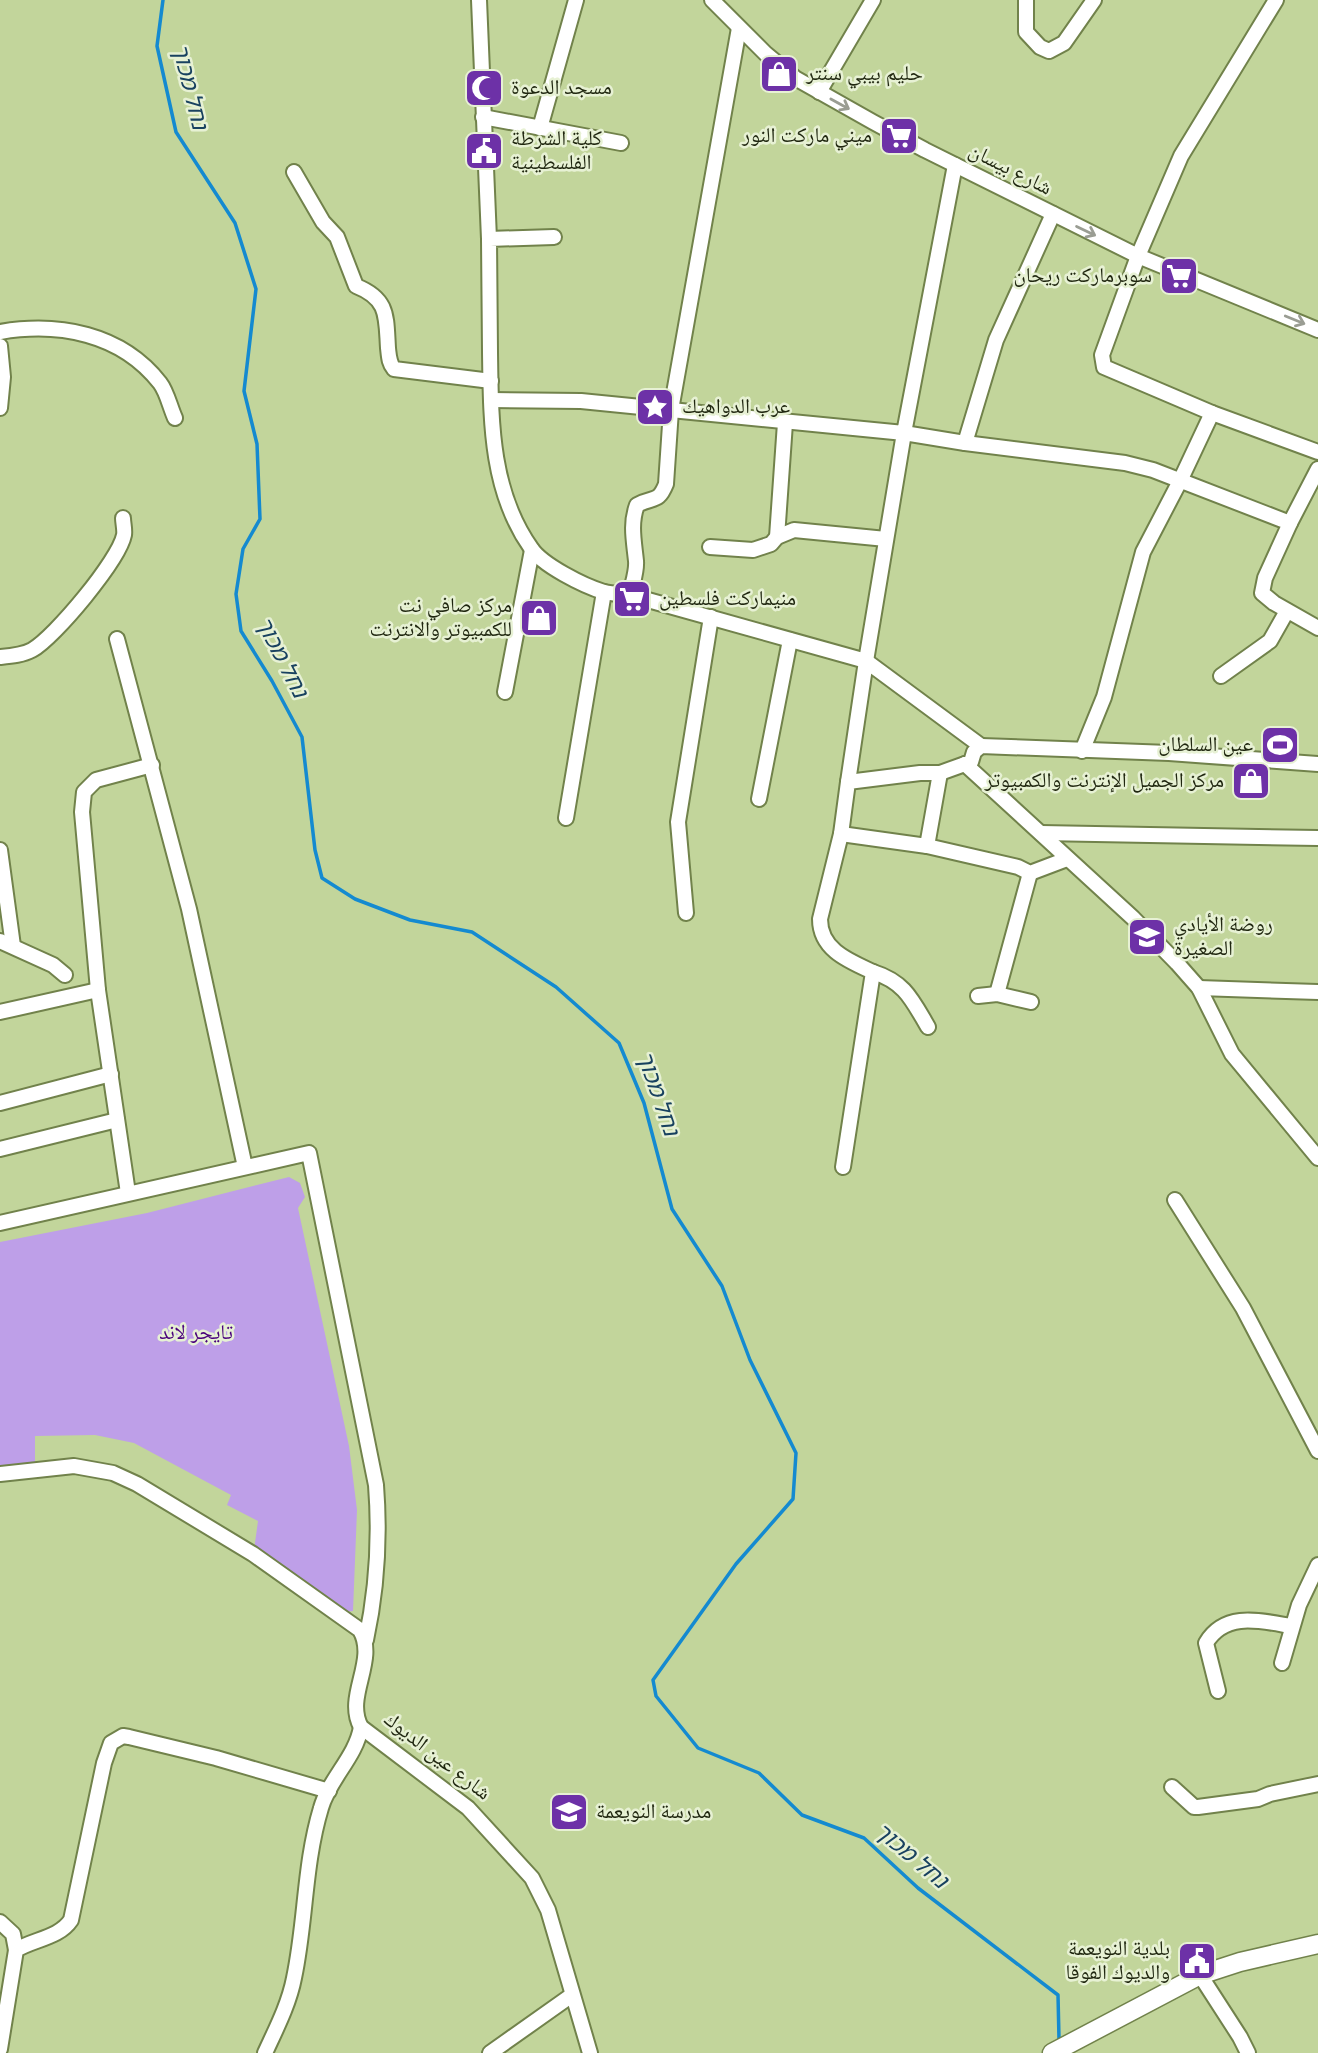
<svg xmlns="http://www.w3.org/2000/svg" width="1318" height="2053" viewBox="0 0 1318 2053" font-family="Overpass,'Noto Naskh Arabic','Noto Sans Hebrew',sans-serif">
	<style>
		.green { fill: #be9fe8 }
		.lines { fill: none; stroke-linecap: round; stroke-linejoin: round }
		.stream { stroke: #148ad0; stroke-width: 3.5 }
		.minor-casing { stroke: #71824b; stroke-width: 18 }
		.major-casing { stroke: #71824b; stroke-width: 21 }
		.minor { stroke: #fff; stroke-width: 14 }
		.major { stroke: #fff; stroke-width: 18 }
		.oneway { stroke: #9a9d93 }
		.labels { text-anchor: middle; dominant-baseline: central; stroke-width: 5; stroke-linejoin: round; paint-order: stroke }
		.poi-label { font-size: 21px; fill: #1f260f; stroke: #e7f1d4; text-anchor: start }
		.street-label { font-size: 21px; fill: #1f260f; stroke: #e7f1d4 }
		.park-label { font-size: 21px; fill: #49007b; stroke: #e7f1d4 }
		.water-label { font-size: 23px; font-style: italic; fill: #18415f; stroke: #e7f1d4 }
	</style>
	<rect width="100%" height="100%" fill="#c2d59b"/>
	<polygon class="green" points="289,1177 300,1183 305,1197 298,1208 349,1446 357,1510 353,1611 345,1612 254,1550 258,1521 227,1505 231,1495 134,1443 95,1435 35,1436 35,1465 0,1467 0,1242 147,1213"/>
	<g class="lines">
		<polyline class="stream" points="163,0 157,46 176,132 235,223 256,289 244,391 257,444 260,519 243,549 236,594 241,631 272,681 302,737 315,850 322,878 355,899 410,920 472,932 556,987 619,1043 644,1103 672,1209 722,1286 750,1360 796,1453 793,1499 736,1564 653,1680 656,1696 698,1748 759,1773 802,1815 864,1838 918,1888 1058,1995 1059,2039 1057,2042"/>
		<defs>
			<g id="minor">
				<polyline points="479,0 489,239"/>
				<polyline points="712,0 766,54 795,78 873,122 925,150 1138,256 1318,330"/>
				<polyline points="1026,0 1026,32 1040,47 1049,51 1064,43 1094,0"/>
				<polyline points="819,92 873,0"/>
				<polyline points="483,117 621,143"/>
				<polyline points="540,128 576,0"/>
				<path d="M294 172 323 222 337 237 356 286C389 299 386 317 388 348 389 357 389 363 394 369L491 381"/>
				<path d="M554 237 489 239C489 277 490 314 490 352 491 419 490 490 531 548 542 565 584 586 604 592 612 594 622 594 630 595L866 661 904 433 965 443 1125 463 1153 470 1290 523 1265 578 1262 593 1274 603 1318 628"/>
				<path d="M0 332C58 322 121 333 160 383 167 392 170 407 175 418"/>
				<polyline points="0,346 3,377 0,408"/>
				<polyline points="491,400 581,401 671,410 739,28"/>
				<polyline points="1212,413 1104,367 1102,355 1138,256 1181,156 1276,0"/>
				<polyline points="965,443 996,340 1053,214"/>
				<polyline points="1290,523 1318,469"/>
				<polyline points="777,537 785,423"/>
				<polyline points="710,547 753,550 771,544 777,537 794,530 886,539"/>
				<path d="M630 595C632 584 637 572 636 561 634 541 630 524 637 505 653 496 658 504 666 484L671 410 904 433 955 165"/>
				<polyline points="117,639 189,909 245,1167"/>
				<path d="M0 657C11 656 23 655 32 650 55 637 119 560 124 535 125 530 123 523 123 518"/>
				<polyline points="1221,676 1270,641 1287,611"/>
				<polyline points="505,692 532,550"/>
				<polyline points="1082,751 1104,697 1143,552 1180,481 1212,413 1318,452"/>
				<polyline points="1318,764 1169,753 981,746 974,752 971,762 965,764 1133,918 1177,963 1199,988 1232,1054 1318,1158"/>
				<polyline points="848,782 866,661 981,746"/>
				<polyline points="759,799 790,640"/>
				<polyline points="566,818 604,592"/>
				<polyline points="1041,833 1318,838"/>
				<polyline points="841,834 927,846 940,773"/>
				<polyline points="927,846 1018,867 1030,873 1067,859"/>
				<polyline points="0,850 13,946"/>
				<polyline points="686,913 678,822 711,617"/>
				<polyline points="0,941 53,965 65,975"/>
				<path d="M873 972C905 982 912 1000 928 1027"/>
				<polyline points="1199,988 1318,992"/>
				<polyline points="997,994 1030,873"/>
				<polyline points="978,996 997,994 1031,1002"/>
				<polyline points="0,1012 98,990"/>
				<polyline points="0,1103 111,1074"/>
				<polyline points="0,1149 117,1120"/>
				<path d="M843 1167 873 972C849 961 820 950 820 919L841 834 848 782 920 773H940L965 764"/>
				<polyline points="128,1193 98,990 82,812 84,792 96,780 152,765"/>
				<polyline points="1175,1200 1243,1308 1318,1451"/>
				<path d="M0 1223 309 1153 376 1485C380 1537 377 1589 366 1640"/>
				<path d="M0 1474 74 1466 113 1473 137 1484 253 1554 360 1630C378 1661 344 1696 361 1727L468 1808 532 1878 548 1910 590 2053"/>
				<polyline points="1282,1663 1299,1605 1318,1565"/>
				<path d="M1218 1691 1206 1643C1225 1611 1261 1621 1291 1626"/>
				<polyline points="1172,1787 1194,1807 1198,1807 1258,1799 1270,1794 1318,1784"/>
				<polyline points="0,1922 13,1934 16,1950"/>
				<polyline points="1200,1975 1240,2037 1248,2053"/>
				<path d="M0 2049 16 1950C34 1939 59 1938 71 1920L104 1763 111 1743 123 1736 129 1737 216 1758 329 1791"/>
				<path d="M265 2053C276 2029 289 2004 294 1978 306 1922 304 1864 321 1808 329 1779 356 1757 361 1727"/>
				<polyline points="490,2053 572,1995"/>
			</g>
			<polyline id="major" points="1052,2053 1200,1975 1240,1962 1318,1944"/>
		</defs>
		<use href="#minor" class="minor-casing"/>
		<use href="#major" class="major-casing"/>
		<use href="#minor" class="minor"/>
		<use href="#major" class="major"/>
	</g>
	<defs><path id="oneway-shaft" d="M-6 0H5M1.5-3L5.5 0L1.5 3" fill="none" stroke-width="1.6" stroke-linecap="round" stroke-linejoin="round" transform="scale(1.75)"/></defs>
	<g class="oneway">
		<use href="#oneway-shaft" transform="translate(840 104) rotate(29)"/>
		<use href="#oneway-shaft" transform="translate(1086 231) rotate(26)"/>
		<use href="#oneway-shaft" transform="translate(1295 320) rotate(22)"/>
	</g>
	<defs>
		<symbol id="shop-square" viewBox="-11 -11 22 22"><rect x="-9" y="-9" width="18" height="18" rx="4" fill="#6d31a7" stroke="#e7f1d4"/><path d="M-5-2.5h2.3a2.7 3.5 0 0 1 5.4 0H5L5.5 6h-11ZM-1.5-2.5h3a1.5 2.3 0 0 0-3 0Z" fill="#fff"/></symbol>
		<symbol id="mosque-square" viewBox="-11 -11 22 22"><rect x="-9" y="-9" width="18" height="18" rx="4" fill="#6d31a7" stroke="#e7f1d4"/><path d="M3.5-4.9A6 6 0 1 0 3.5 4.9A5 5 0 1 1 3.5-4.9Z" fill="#fff"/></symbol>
		<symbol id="supermarket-square" viewBox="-11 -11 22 22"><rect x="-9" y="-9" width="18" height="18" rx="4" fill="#6d31a7" stroke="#e7f1d4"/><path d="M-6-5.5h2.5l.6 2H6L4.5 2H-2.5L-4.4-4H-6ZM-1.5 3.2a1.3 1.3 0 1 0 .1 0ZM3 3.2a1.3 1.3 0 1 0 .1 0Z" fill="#fff"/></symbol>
		<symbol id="civic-square" viewBox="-11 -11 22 22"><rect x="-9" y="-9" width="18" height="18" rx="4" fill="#6d31a7" stroke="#e7f1d4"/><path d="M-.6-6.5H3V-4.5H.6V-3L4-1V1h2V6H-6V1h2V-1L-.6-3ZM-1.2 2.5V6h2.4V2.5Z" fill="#fff"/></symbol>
		<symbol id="sight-square" viewBox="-11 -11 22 22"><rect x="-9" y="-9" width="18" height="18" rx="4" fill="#6d31a7" stroke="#e7f1d4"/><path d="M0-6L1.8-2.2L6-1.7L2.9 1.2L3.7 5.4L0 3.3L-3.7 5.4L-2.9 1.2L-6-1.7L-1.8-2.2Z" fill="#fff"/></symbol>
		<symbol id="stadium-square" viewBox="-11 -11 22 22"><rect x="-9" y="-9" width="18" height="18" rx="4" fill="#6d31a7" stroke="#e7f1d4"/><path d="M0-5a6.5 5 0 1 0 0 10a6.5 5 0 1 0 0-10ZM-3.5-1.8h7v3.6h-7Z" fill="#fff"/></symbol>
		<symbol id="school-square" viewBox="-11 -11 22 22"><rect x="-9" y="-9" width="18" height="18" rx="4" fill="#6d31a7" stroke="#e7f1d4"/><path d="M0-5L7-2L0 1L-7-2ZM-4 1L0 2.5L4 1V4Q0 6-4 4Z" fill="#fff"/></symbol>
	</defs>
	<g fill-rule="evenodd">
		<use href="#shop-square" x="757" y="52" width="44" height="44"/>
		<use href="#mosque-square" x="462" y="66" width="44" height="44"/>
		<use href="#supermarket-square" x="877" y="114" width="44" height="44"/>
		<use href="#civic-square" x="462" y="129" width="44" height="44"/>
		<use href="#supermarket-square" x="1157" y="254" width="44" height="44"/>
		<use href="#sight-square" x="633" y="385" width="44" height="44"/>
		<use href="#supermarket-square" x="610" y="577" width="44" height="44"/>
		<use href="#shop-square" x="517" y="596" width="44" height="44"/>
		<use href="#stadium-square" x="1258" y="723" width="44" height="44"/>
		<use href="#shop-square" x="1229" y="759" width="44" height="44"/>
		<use href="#school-square" x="1125" y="915" width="44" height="44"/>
		<use href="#school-square" x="547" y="1790" width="44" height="44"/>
		<use href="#civic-square" x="1175" y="1939" width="44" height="44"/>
	</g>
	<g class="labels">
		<g class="poi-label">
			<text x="806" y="74">حليم بيبي سنتر</text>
			<text x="511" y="88">مسجد الدعوة</text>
			<text x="872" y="136" text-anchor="end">ميني ماركت النور</text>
			<text x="511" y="139">كلية الشرطة<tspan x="511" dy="24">الفلسطينية</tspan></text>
			<text x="1152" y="276" text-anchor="end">سوبرماركت ريحان</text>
			<text x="682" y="407">عرب الدواهيك</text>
			<text x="659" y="599">منيماركت فلسطين</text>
			<text x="512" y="606" text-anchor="end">مركز صافي نت<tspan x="512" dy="24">للكمبيوتر والانترنت</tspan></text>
			<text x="1253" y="745" text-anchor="end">عين السلطان</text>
			<text x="1224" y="781" text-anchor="end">مركز الجميل الإنترنت والكمبيوتر</text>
			<text x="1174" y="925">روضة الأيادي<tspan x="1174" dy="24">الصغيرة</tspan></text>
			<text x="596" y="1812">مدرسة النويعمة</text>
			<text x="1170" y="1949" text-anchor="end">بلدية النويعمة<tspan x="1170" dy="24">والديوك الفوقا</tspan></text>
		</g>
		<g class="street-label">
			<text transform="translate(1010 170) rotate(27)">شارع بيسان</text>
			<text transform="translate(437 1757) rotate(38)">شارع عين الديوك</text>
		</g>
		<g class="park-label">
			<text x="196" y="1333">تايجر لاند</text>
		</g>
		<g class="water-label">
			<text transform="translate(188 87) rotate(76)">נחל מכוך</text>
			<text transform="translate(280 658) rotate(63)">נחל מכוך</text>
			<text transform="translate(656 1094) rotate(71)">נחל מכוך</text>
			<text transform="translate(910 1857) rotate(40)">נחל מכוך</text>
		</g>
	</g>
</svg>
